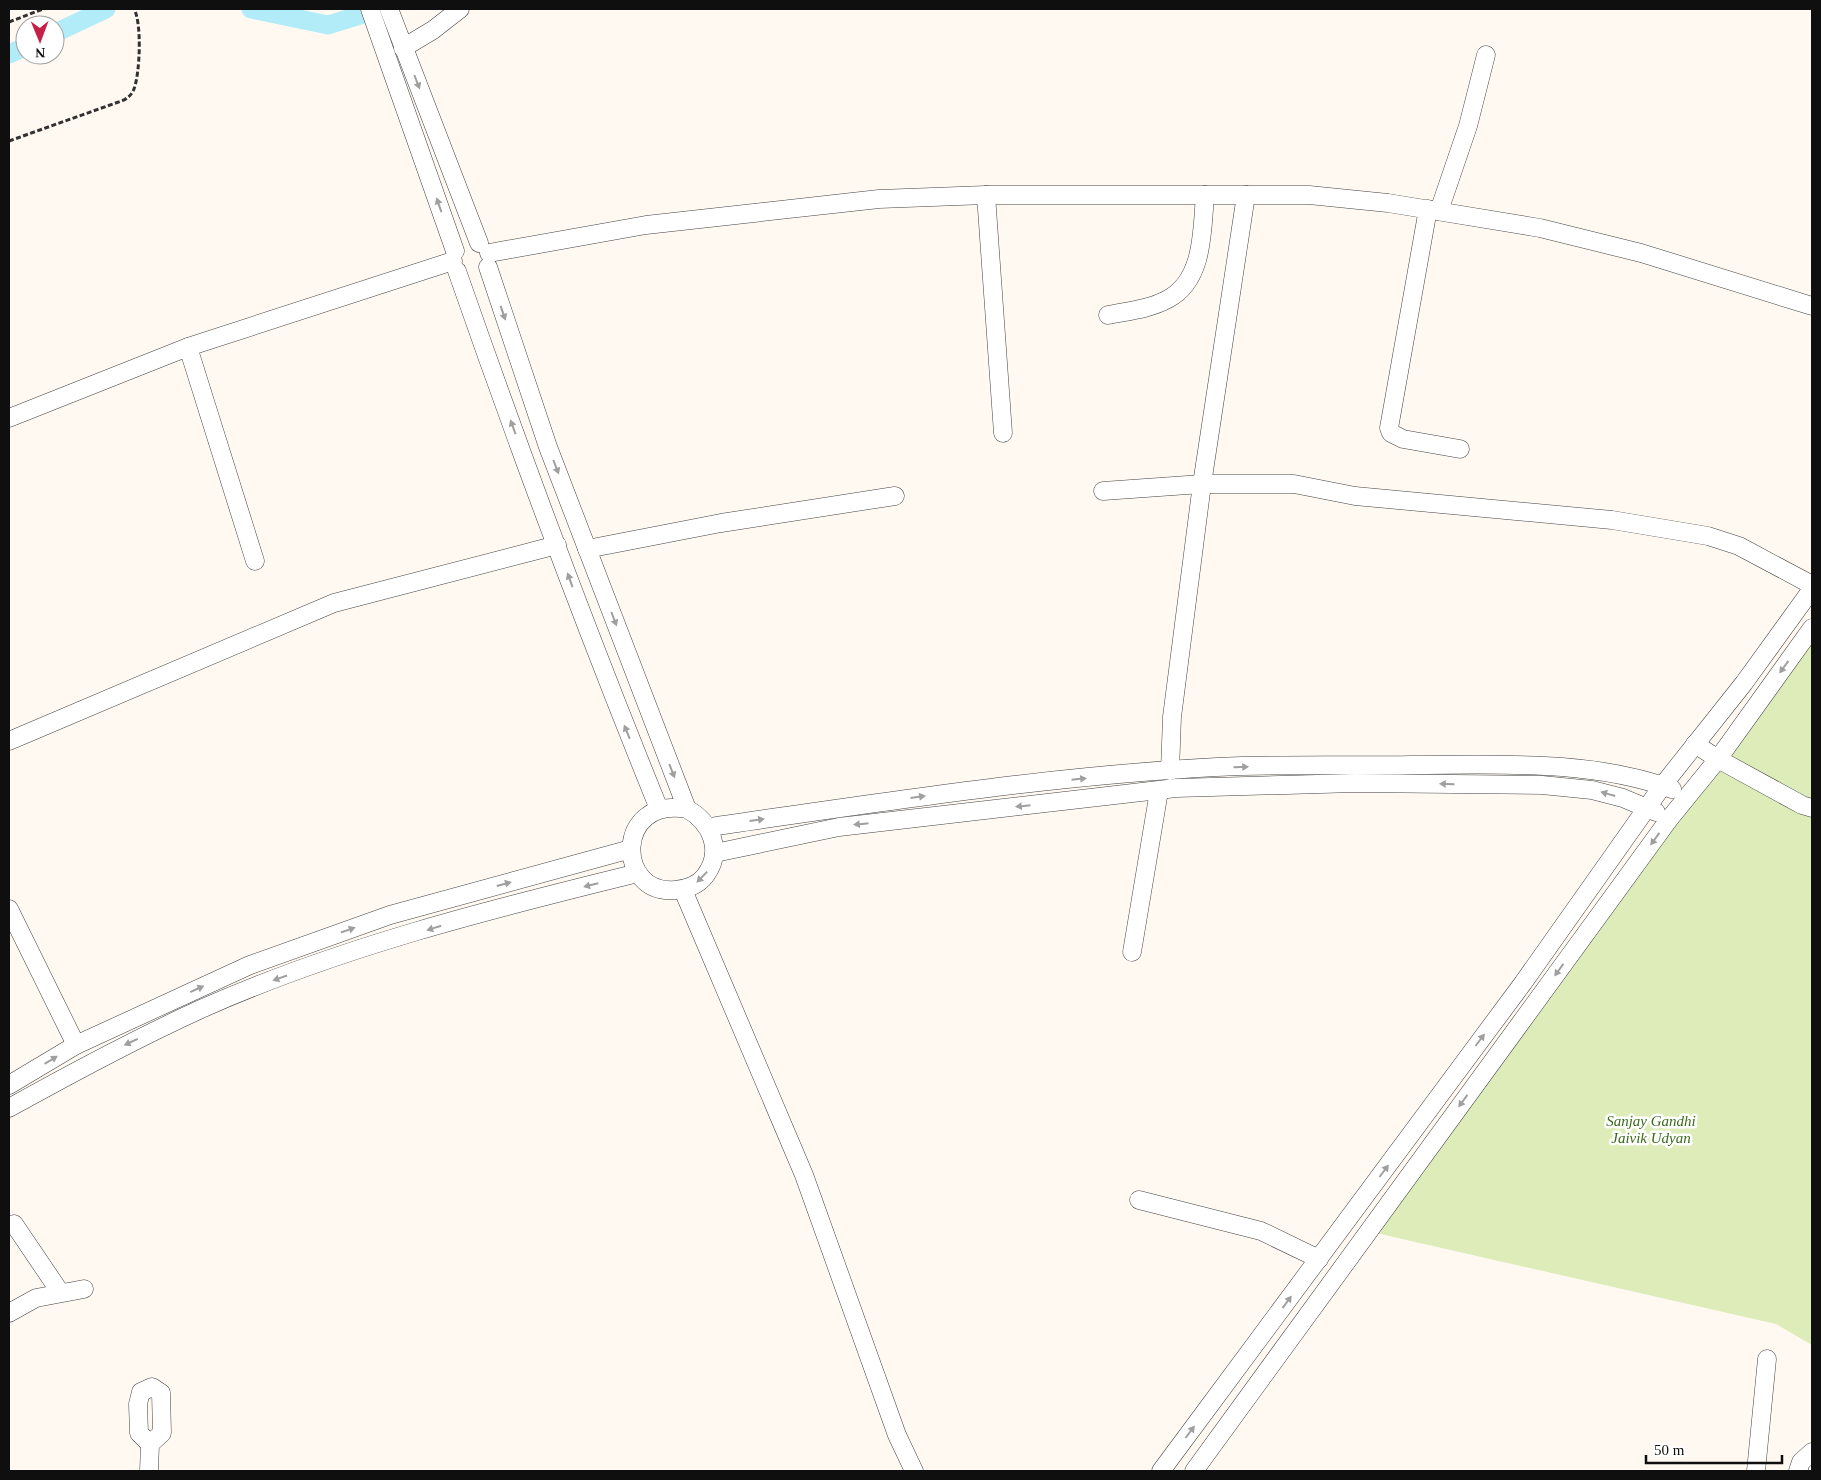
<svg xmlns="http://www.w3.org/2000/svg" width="1821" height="1480" viewBox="0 0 1821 1480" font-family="Georgia,serif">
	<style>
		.green { fill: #ddecb8 }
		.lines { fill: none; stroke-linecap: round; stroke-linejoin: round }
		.canal { stroke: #b3ecf9; stroke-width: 19 }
		.minor-casing { stroke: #424242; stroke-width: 19 }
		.path { stroke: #313131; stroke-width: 3; stroke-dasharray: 5 2.5; stroke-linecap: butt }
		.minor { stroke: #fff; stroke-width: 18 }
		.oneway { fill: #9f9f9f }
		.labels { text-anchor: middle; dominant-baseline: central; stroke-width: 5; stroke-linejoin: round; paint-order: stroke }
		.park-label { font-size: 15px; font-style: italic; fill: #3b6a1b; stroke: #fff }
	</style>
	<rect width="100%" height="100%" fill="#fff9f1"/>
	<polygon class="green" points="1812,632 1812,1345 1776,1324 1376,1233"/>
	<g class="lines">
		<g class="canal">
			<polyline points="251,9 328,25 380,9"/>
			<polyline points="55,33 106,9"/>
			<polyline points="9,54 25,47"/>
		</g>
		<defs>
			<g id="minor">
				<polyline points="370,9 455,251"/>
				<polyline points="389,9 479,243"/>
				<polyline points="403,48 433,30 460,9"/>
				<polyline points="986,195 1003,433"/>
				<polyline points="1428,209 1389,428 1391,433 1403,439 1460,449"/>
				<polyline points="1439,211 1468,126 1486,55"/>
				<polyline points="489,253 646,225 879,199 986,195 1309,195 1388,203 1540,228 1641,253 1812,306"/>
				<path d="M488 267 548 447 687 809C711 822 724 851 705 876 698 885 687 889 675 890 616 896 614 796 687 809"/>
				<path d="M457 271C520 452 587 632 659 809"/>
				<path d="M1108 315C1128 311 1150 309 1168 299 1204 280 1202 230 1205 195"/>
				<polyline points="188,347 255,561"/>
				<polyline points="9,418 188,347 453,261"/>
				<polyline points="1103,491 1202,484 1294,484 1355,496 1612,520 1708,536 1739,546 1812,585"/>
				<polyline points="587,549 721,523 895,496"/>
				<polyline points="9,741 334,603 557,545"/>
				<polyline points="1695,744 1718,759 1802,805 1812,808"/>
				<polyline points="1170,771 1172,717 1202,484 1246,195"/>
				<path d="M709 827C877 803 1046 776 1217 767 1281 764 1347 766 1411 765 1498 765 1590 759 1672 789"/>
				<polyline points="715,853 839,827 1176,788 1355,783 1542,785 1592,790 1623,798 1656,812"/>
				<polyline points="683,890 804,1175 897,1435 914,1471"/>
				<polyline points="9,909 76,1045"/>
				<polyline points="1132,952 1159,791"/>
				<polyline points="9,1085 76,1045 250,965 390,915 631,849"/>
				<path d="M9 1108C72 1073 135 1039 201 1009 340 947 491 909 638 873"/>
				<polyline points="1139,1200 1261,1231 1319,1259"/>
				<polyline points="14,1224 60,1292"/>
				<polyline points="9,1313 36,1298 84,1289"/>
				<polyline points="149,1471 150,1444 162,1433 161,1393 152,1387 141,1392 138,1404 139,1433 150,1444"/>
				<polyline points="1161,1471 1523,983 1663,785 1744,683 1812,589"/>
				<polyline points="1194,1471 1670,818 1718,759 1812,628"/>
				<polyline points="1756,1471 1767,1359"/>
				<polyline points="1798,1471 1801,1462 1812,1452"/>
			</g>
		</defs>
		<use href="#minor" class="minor-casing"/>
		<g class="path">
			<polyline points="9,22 43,9"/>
			<path d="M9 141 124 100C129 97 132 94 134 89 140 73 142 23 134 9"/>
		</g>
		<use href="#minor" class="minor"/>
	</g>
	<defs><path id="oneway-solid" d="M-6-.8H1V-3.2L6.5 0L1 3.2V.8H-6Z" transform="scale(1.25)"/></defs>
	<g class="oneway">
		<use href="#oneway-solid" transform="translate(417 82) rotate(69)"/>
		<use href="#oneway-solid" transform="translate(439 205) rotate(-109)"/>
		<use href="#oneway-solid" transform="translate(503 313) rotate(71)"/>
		<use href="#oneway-solid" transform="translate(513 427) rotate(-110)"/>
		<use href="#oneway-solid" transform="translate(556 467) rotate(69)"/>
		<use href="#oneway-solid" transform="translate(570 580) rotate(-110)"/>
		<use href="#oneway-solid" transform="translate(614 619) rotate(69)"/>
		<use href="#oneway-solid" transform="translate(1784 667) rotate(126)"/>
		<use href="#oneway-solid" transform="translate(627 732) rotate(-112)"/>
		<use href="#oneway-solid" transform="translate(1241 767) rotate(-1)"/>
		<use href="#oneway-solid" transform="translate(672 771) rotate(69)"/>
		<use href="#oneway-solid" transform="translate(1079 779) rotate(-6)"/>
		<use href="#oneway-solid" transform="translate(1447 784) rotate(-179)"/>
		<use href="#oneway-solid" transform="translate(1608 794) rotate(-164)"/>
		<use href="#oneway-solid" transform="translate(918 797) rotate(-8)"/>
		<use href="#oneway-solid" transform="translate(1023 806) rotate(174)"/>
		<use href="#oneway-solid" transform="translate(757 820) rotate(-8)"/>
		<use href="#oneway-solid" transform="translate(861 824) rotate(174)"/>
		<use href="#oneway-solid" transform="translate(1655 839) rotate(126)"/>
		<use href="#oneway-solid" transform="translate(702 877) rotate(134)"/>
		<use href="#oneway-solid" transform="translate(504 884) rotate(-15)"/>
		<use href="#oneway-solid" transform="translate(591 885) rotate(166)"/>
		<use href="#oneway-solid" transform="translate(434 928) rotate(163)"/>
		<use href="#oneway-solid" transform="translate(348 930) rotate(-19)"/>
		<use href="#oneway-solid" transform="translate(1559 970) rotate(126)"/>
		<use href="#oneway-solid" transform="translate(280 978) rotate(161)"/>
		<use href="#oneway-solid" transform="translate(197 989) rotate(-24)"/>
		<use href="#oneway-solid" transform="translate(1480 1040) rotate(-53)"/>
		<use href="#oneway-solid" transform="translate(131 1042) rotate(155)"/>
		<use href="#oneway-solid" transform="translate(51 1060) rotate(-31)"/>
		<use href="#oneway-solid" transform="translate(1463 1101) rotate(126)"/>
		<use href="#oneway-solid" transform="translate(1384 1171) rotate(-53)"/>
		<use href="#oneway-solid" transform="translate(1287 1302) rotate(-54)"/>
		<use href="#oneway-solid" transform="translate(1190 1432) rotate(-53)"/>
	</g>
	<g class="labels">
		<g class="park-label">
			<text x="1651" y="1121">Sanjay Gandhi<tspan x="1651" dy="17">Jaivik Udyan</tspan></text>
		</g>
	</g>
	<rect width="1821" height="1480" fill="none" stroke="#0f0f0f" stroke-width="20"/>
	<g transform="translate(40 40) rotate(179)"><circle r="24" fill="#ffffff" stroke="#9f9f9f"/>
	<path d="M0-4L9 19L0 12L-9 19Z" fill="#c62048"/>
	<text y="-8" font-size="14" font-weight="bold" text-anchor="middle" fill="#0f0f0f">N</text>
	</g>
	<path d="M1646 1455v8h136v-8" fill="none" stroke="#0f0f0f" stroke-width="2.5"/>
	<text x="1654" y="1455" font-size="15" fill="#0f0f0f" stroke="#ffffff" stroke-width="4" paint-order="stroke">50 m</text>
</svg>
